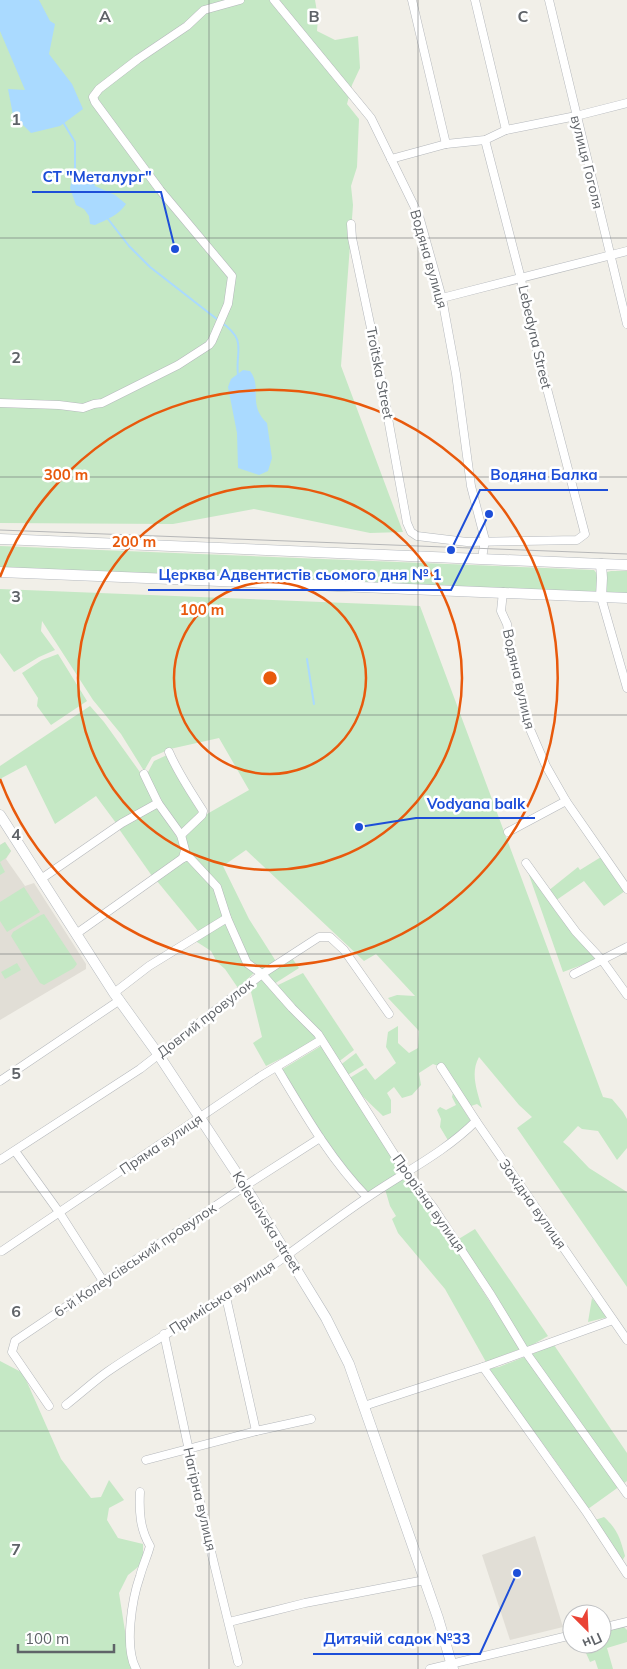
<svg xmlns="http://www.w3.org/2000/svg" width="627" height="1669" viewBox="0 0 627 1669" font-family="Mulish,sans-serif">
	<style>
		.education { fill: #e1ded6 }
		.green { fill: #c5e8c5 }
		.water { fill: #aadaff }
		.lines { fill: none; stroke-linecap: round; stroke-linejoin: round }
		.stream { stroke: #aadaff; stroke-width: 2 }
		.street-casing { stroke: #b5b8bc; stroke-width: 9 }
		.secondary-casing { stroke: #b6babf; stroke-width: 11 }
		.street { stroke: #fff; stroke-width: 8 }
		.secondary { stroke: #fff; stroke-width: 10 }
		.tram { stroke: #b6b7b8; stroke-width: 1 }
		.grid { fill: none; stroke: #5f6368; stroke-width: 1; stroke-opacity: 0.55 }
		.ring { fill: none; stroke: #e8590c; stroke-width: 2.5 }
		.labels { text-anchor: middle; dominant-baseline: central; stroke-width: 5; stroke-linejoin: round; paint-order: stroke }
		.street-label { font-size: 14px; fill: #5f6368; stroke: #fff }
		.grid-label { font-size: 16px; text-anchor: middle; font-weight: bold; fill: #5f6368; stroke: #fff; stroke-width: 5; stroke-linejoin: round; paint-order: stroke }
		.centre { fill: #e8590c; stroke: #fff; stroke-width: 2.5 }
		.ring-label { font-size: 15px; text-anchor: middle; font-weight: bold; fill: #e8590c; stroke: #fff; stroke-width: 5; stroke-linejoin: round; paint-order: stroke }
		.leader { fill: none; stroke: #1d4ed8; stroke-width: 2 }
		.callout-dot { fill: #1d4ed8; stroke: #fff; stroke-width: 2 }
		.callout-label { font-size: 15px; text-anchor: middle; font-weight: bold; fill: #1d4ed8; stroke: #fff; stroke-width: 5; stroke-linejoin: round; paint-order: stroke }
	</style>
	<rect width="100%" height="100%" fill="#f1efe8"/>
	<g class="education">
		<polygon points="5,842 11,851 6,859 25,886 34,883 86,964 86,969 0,1020 0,845"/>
		<polygon points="535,1536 563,1627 510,1640 482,1555"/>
	</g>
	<g class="green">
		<polygon points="0,0 315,0 318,18 317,31 335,40 358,36 360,68 352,85 347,104 359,119 357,167 351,186 353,205 341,366 403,532 370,533 254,509 173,524 0,523"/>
		<polygon points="0,546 594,570 598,575 596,593 0,569"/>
		<polygon points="611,571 627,571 627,595 607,593 604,576 607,572"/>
		<path d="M0 589 420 606 603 1097 612 1099 623 1112 627 1119V1148L617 1160 598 1131 582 1129 578 1126 563 1142 570 1148 589 1168 627 1192V1287L517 1128 532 1117 519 1105 479 1057C470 1073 477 1091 482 1108L477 1104 468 1107 441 1067 433 1064 419 1073 421 1085 412 1095 402 1098 394 1087 387 1093 391 1100V1113L383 1116C372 1105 357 1092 348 1079L366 1068 375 1080 396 1063 386 1047 388 1032 398 1026V1043L409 1053 418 1048 419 1031 388 998 397 995 415 996 376 954 364 961 246 850 223 866 249 919 277 963 262 972 249 962 231 921 220 885 188 853 184 836 207 814 249 790 219 738 170 749 152 757 144 771 121 734 93 700 42 621 41 631 55 650 39 657 14 672 0 653Z"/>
		<polygon points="58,654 87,701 51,725 37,706 38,698 22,673 42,660"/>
		<polygon points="90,706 104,722 142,775 154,802 116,823 96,796 55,824 26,765 0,779 0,766"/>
		<polygon points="167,755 176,775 200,814 181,832 162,805 147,774 154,761"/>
		<polygon points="157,806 180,842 182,848 180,857 152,876 119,829"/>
		<polygon points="5,842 11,851 6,858 0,862 5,872 0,875 0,845"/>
		<polygon points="601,857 625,891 604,906 584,881 555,901 548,891 578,867 580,870"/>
		<polygon points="187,859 216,889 223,916 198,931 157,881"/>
		<polygon points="528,872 561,919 598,959 563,972"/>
		<polygon points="24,887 40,912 7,932 0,921 0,902"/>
		<polygon points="44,914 77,964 74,968 44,985 40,983 11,936 13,932 41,915"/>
		<polygon points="227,920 256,971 238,988 225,969 217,962 211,951 197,942 194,942"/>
		<polygon points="292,958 299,968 274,984 267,973"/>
		<polygon points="17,963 21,970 5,979 1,972"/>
		<polygon points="303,973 354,1050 337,1063 276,986"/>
		<polygon points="262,977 318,1040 266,1066 253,1043 262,1037 250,988"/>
		<polygon points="321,1046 378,1131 402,1171 369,1192 350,1177 318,1130 281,1070"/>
		<polygon points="356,1053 364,1065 346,1076 339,1066"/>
		<polygon points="453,1093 472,1123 449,1142 440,1127 441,1119 437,1110 440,1107 446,1110 456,1105 452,1097"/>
		<polygon points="404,1175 431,1210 520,1349 486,1362 445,1289 398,1233 392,1219 396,1216 390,1206 385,1189"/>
		<polygon points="475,1229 548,1336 525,1349 457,1240"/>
		<polygon points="592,1298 608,1317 588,1322"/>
		<path d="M554 1345 627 1453V1481L588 1509C557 1460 521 1415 487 1369L499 1367Z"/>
		<polygon points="0,1361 23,1373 61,1459 91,1498 101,1497 109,1480 124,1500 109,1508 107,1520 118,1538 143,1544 143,1563 128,1575 119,1593 131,1669 0,1669"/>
		<path d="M604 1517C618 1530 620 1538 625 1556L622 1561 595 1520Z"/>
		<polygon points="623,1626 627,1630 627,1642 607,1648 613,1669 598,1669 595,1660 590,1662 586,1653 594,1647 602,1645 602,1631"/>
	</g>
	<g class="water">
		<polygon points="0,0 39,0 50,21 55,24 49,54 72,84 83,109 60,126 31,133 13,115 8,89 25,90 0,31"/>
		<path d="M74 170 85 171 91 173 95 186 115 195 126 204C119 215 106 220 95 225L90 224 89 216 84 209 76 205 70 188Z"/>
		<path d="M243 370 250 371C263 388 247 404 267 423L272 458 268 471 259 475 238 468 237 433 228 387 231 379Z"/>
	</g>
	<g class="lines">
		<g class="stream">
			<polyline points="63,122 75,142 75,171"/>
			<polyline points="108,219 129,246 150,267 218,320"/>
			<path d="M221 322C248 341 235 350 238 375"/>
			<polyline points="307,659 314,704"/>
		</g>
		<defs>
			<g id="street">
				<polyline points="274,0 371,118 419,216 442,298 456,374 471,486 485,540 482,558"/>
				<polyline points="412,0 446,144"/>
				<polyline points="475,0 506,130"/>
				<polyline points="549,0 627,324"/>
				<polyline points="391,159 446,144 485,140 506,130 576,116 627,103"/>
				<polyline points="351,224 352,238 376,352 407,523 411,532 417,536 467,542 577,540 585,534 528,316 521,279 485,140"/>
				<polyline points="442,298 627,251"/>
				<polyline points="0,403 59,405 83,408 94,404 102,403 178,365 209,345 212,341 228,304 232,276 160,190 95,102 93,97 99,89 138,59 187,26 204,10 240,0"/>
				<polyline points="503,592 501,611 507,624 515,671 526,720 546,766 566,801 627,889"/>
				<polyline points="601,597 627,688"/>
				<path d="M169 752C178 773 191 792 203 811L202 815 181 835"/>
				<polyline points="144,774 158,803 181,835 185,850 183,858 188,856 217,887 227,918 247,963 262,974 292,1008 318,1034 406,1173 433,1207 491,1295 525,1351 627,1494"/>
				<polyline points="508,832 566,801"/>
				<polyline points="526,863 559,909 576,932 602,960 627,995"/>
				<polyline points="41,879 122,823 158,803"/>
				<polyline points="76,934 183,858"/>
				<polyline points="574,974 627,947"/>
				<polyline points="114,993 149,966 227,918"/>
				<polyline points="441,1067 476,1121 627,1340"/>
				<path d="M277 1068C304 1113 330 1159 367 1197"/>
				<polyline points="0,1081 120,1000"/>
				<polyline points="15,1151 59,1212 103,1281"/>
				<polyline points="0,1160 140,1069 262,974 319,937 330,937 344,950 389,1014"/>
				<polyline points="2,1251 261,1076 321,1040"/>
				<polyline points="226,1297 256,1431"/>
				<polyline points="164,1334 208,1539 238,1662"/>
				<polyline points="483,1367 587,1513 627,1574"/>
				<path d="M66 1405C80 1394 93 1382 107 1372 146 1345 186 1323 226 1297 274 1267 318 1231 365 1199 402 1173 443 1154 476 1121"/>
				<polyline points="49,1406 12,1352 15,1341 245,1186 320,1138"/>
				<polyline points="364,1406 483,1367 613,1320"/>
				<polyline points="146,1460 256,1431 311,1419"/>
				<polyline points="229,1622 305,1603 425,1580"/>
				<polyline points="602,1628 627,1622"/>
				<path d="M136 1669C124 1647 132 1599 140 1576 143 1565 147 1557 150 1546 140 1529 139 1512 140 1492"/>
				<polyline points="430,1669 572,1635"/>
			</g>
			<g id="secondary">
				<polyline points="0,539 627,565"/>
				<polyline points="601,564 602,578 601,597"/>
				<polyline points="0,572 627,598"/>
				<polyline points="0,815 114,993 158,1054 245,1186 326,1318 349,1364 438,1618 453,1669"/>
			</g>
		</defs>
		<use href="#street" class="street-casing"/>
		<use href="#secondary" class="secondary-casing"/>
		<use href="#street" class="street"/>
		<use href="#secondary" class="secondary"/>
		<polyline class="tram" points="0,530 627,554"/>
	</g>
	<path class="grid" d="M209 0V1669M418 0V1669M0 238H627M0 477H627M0 715H627M0 954H627M0 1192H627M0 1431H627"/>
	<g class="ring">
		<circle cx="270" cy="678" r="96"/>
		<circle cx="270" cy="678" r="192"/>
		<path d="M0 577A288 288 0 1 1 0 779"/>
	</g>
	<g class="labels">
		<g class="street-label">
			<text transform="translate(587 162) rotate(76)">вулиця Гоголя</text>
			<text transform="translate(429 259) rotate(74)">Водяна вулиця</text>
			<text transform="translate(535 337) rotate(77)">Lebedyna Street</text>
			<text transform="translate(380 373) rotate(79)">Troitska Street</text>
			<text transform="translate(519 679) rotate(77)">Водяна вулиця</text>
			<text transform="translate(205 1018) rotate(-38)">Довгий провулок</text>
			<text transform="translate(161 1144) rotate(-34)">Пряма вулиця</text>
			<text transform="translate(429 1203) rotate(55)">Прорізна вулиця</text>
			<text transform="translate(533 1204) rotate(55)">Західна вулиця</text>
			<text transform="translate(267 1222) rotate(58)">Koleusivska street</text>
			<text transform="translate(135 1260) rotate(-34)">6-й Колеусівський провулок</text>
			<text transform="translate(222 1297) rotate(-33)">Приміська вулиця</text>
			<text transform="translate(200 1499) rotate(77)">Нагірна вулиця</text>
		</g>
	</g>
	<g class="grid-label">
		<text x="105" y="22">A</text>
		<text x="314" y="22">B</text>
		<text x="523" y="22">C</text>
		<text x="16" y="125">1</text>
		<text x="16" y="363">2</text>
		<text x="16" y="602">3</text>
		<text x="16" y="840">4</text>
		<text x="16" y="1079">5</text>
		<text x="16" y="1317">6</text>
		<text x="16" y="1555">7</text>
	</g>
	<circle cx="270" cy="678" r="8" class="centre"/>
	<g class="ring-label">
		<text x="66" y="480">300 m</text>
		<text x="134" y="547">200 m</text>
		<text x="202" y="615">100 m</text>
	</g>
	<path class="leader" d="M175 249L161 192H32M451 550L480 490H608M489 514L451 590H148M359 827L416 818H535M517 1573L480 1654H313"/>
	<g class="callout-dot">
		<circle cx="175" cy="249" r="5"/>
		<circle cx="451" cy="550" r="5"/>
		<circle cx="489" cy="514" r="5"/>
		<circle cx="359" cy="827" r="5"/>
		<circle cx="517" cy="1573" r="5"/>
	</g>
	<g class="callout-label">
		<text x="97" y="182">СТ "Металург"</text>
		<text x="544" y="480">Водяна Балка</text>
		<text x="300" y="580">Церква Адвентистів сьомого дня № 1</text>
		<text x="476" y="809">Vodyana balk</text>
		<text x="397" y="1644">Дитячій садок №33</text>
	</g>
	<g transform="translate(587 1629) rotate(156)"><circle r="24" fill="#ffffff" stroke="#bfc1c3"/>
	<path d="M0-4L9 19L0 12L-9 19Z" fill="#ea4335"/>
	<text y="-8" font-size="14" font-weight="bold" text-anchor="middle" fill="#5f6368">Пн</text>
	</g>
	<path d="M18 1644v8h96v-8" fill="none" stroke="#5f6368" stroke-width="2.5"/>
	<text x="25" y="1644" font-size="15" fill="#5f6368" stroke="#ffffff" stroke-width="4" paint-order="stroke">100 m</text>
</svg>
